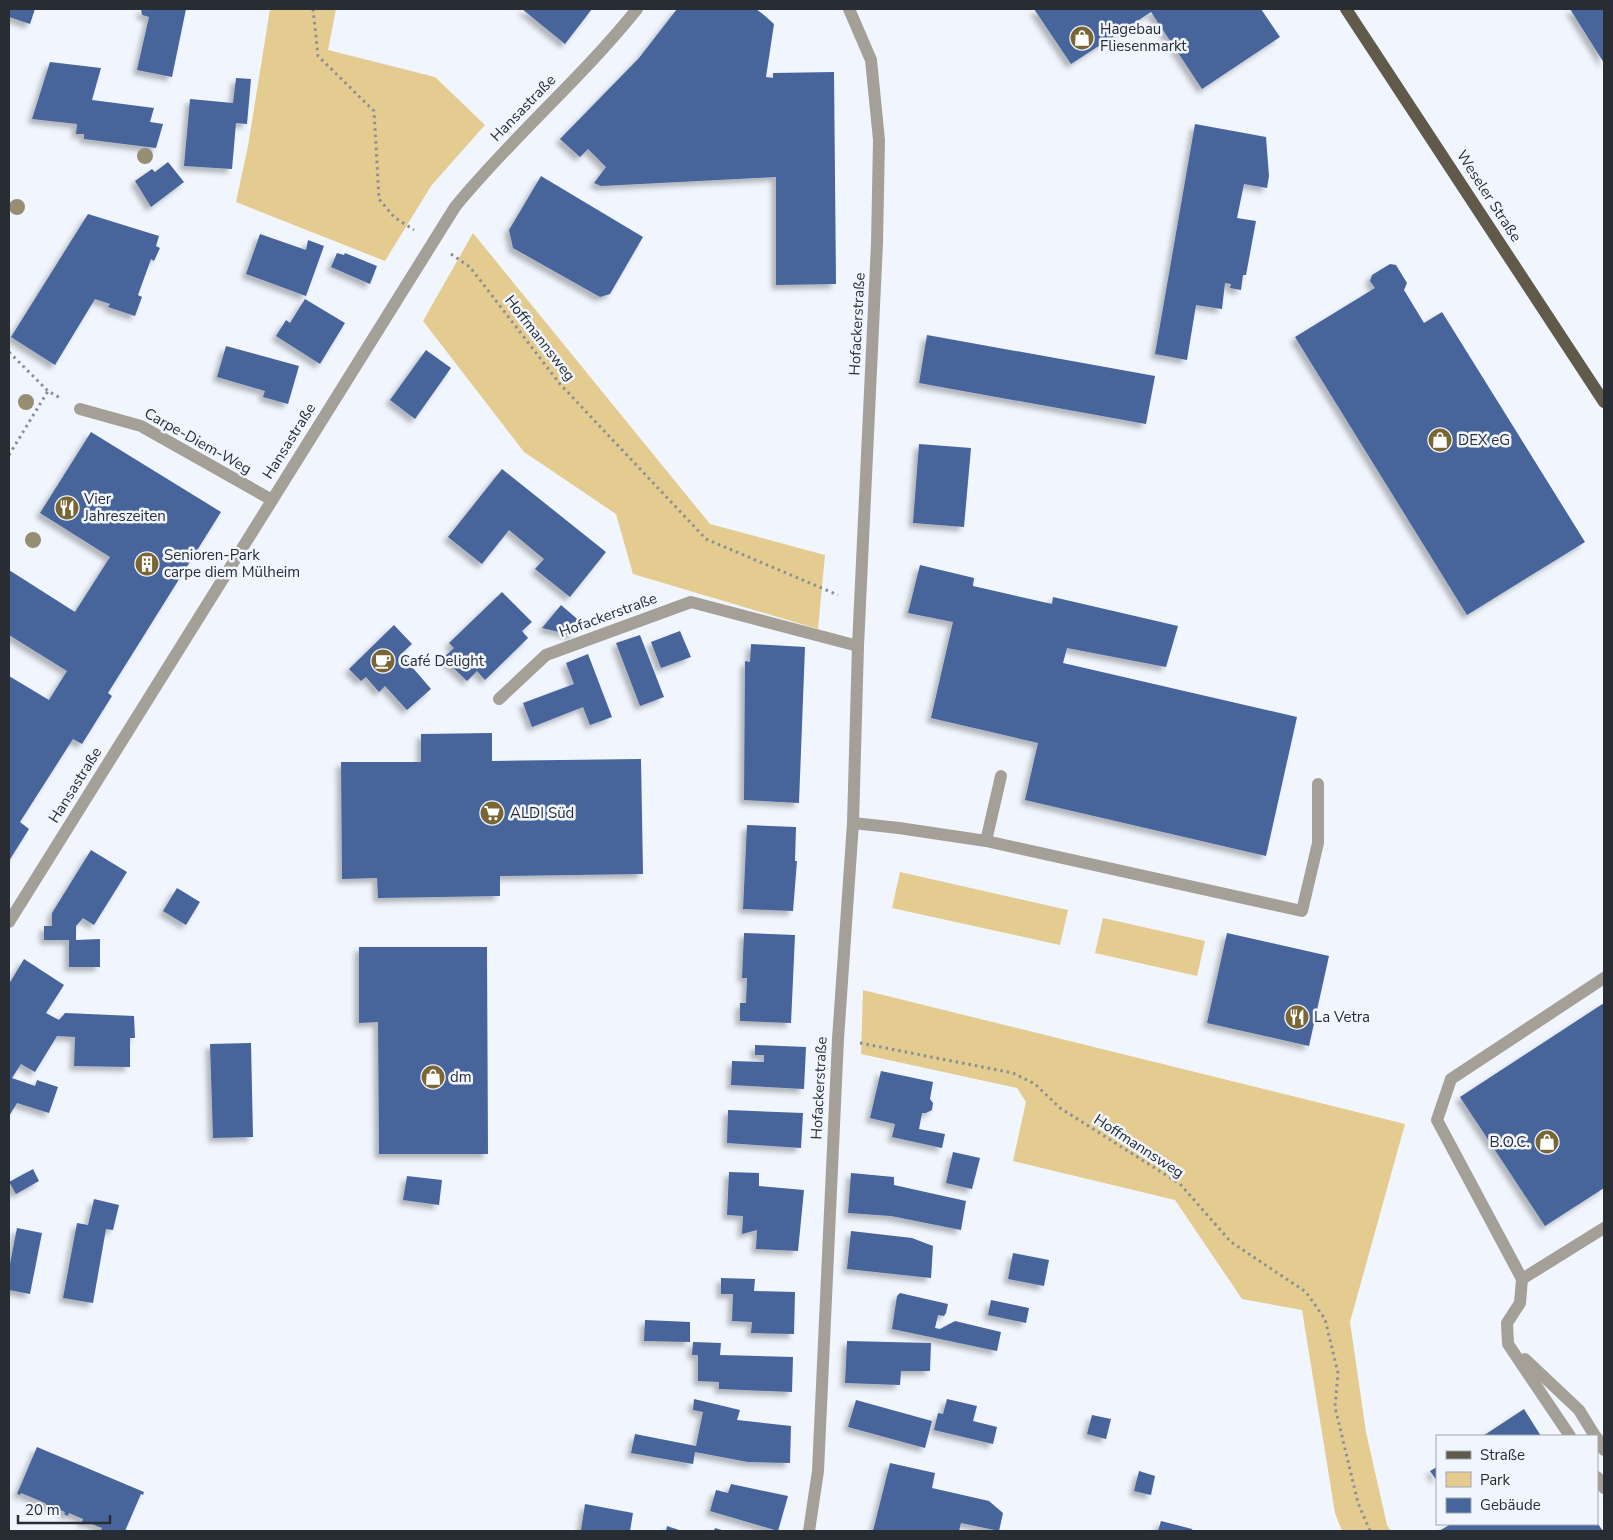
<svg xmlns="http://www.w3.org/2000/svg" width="1613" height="1540" viewBox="0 0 1613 1540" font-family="'Nunito Sans',sans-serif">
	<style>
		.green { fill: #e4cb8f }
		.building { fill: #46659b; filter: url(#shadow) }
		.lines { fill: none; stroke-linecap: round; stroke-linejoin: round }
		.path { stroke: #8b9097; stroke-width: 3; stroke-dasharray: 2.5 4; stroke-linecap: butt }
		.minor { stroke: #a4a097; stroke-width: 12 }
		.major { stroke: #605a4a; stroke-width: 12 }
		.tree { fill: #968e72 }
		.labels { text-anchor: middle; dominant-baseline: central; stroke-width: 5; stroke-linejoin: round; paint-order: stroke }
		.poi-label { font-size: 15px; fill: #282d34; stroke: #f1f6fe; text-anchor: start }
		.street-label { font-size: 15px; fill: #282d34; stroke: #f1f6fe }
	</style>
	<defs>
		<filter id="shadow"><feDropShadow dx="-4.5" dy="4.5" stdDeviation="2.5" flood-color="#0004"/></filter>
	</defs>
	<rect width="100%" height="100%" fill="#f1f6fe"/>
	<g class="green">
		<polygon points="270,9 336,9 328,50 435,77 485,125 431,186 385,261 236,202 248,146"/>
		<polygon points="473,233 710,524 825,555 818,629 633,574 616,514 524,452 423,321"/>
		<polygon points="900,872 1068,910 1060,945 892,908"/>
		<polygon points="1103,918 1205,941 1197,976 1095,953"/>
		<polygon points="863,990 1405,1124 1350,1322 1366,1432 1387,1525 1391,1531 1342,1531 1335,1513 1302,1310 1242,1299 1175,1200 1013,1161 1026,1102 1017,1088 861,1054"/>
	</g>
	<g class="building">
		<polygon points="9,9 35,9 30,24 9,17"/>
		<polygon points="141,9 186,9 172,77 137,70 149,17 142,15"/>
		<polygon points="522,9 592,9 565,44"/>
		<polygon points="677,9 756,9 764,15 774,24 766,77 773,78 773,73 834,72 836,284 776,285 776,177 601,186 594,183 606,167 588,149 580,157 560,139 639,58"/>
		<polygon points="1034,9 1261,9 1280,37 1202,89 1151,12 1071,64"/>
		<polygon points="1570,9 1604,9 1604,63"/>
		<polygon points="50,62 101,68 92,100 154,108 150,122 163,124 156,148 84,139 84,134 76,134 77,124 32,119"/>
		<polygon points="236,78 251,79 247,124 236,123 232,169 184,166 190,99 233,103"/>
		<polygon points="1195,124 1266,137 1269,176 1267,188 1244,184 1237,218 1256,221 1246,275 1243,275 1241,290 1230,288 1231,284 1225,283 1222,309 1196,305 1187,360 1155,354"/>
		<polygon points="168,162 184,182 151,207 135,181 152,169 155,172"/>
		<polygon points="541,176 643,237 610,294 600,297 513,248 509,230"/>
		<polygon points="88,214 159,236 156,246 160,248 154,261 151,259 138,295 142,297 135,316 108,307 110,304 95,299 55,365 11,337"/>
		<polygon points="260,234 306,250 308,240 324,246 306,296 246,274"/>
		<polygon points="337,253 344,255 345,253 377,266 370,284 331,267"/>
		<polygon points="1390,264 1396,265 1407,283 1404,290 1424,323 1442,312 1585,542 1467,615 1295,337 1375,288 1370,281 1372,275"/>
		<polygon points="305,299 345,323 320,364 276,336 286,320 290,323"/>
		<polygon points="927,335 1155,376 1146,424 919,383"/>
		<polygon points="226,346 299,366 288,404 263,397 265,391 217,377"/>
		<polygon points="426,350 451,368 415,419 390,400"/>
		<polygon points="91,432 221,512 108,693 112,696 82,744 73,739 20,822 29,829 9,861 9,676 49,700 67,671 9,635 9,570 75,612 110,557 40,513"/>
		<polygon points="919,444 971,448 964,527 913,523"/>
		<polygon points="502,469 606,552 570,597 535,569 544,559 509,530 482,564 448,537"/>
		<polygon points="920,565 974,578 973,586 1052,604 1053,597 1178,626 1166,667 1067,648 1063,663 1297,717 1266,856 1025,800 1038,743 931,718 953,622 908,613"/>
		<polygon points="502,592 532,622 522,631 528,638 485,680 477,671 467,681 443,658 454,648 449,643"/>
		<polygon points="561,605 582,623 572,635 542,628"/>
		<polygon points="394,625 412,644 401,654 431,689 407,710 385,686 379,692 366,677 361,681 349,669"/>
		<polygon points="680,631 691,657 661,668 651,642"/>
		<polygon points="640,635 664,697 640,706 616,643"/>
		<polygon points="751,644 805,647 799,803 744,800 745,661 750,662"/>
		<polygon points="588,654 612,717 590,725 583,707 532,727 523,703 574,684 566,663"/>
		<polygon points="492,733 492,761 641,759 643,874 500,876 500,896 378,898 377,878 342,879 341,762 421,762 421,734"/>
		<polygon points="747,825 796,827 795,861 797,861 793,911 743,909"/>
		<polygon points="91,850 127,872 94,925 83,918 76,926 76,940 100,939 100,967 69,967 69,940 44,940 44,926 52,926 52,913"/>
		<polygon points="177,888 200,902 186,925 163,911"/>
		<polygon points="744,933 795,935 791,1023 740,1021 740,1003 746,1003 747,978 742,978"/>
		<polygon points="1227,933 1329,956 1309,1046 1207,1023"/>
		<polygon points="359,947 487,947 488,1154 379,1154 378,1022 359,1023"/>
		<polygon points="24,959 64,985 46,1013 59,1020 65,1013 134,1016 135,1038 130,1038 130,1067 74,1066 75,1037 57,1036 35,1072 21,1064 12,1078 35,1086 37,1080 58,1087 49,1113 17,1103 9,1116 9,984"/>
		<polygon points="1604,1003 1604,1188 1545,1226 1460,1097"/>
		<polygon points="251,1043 253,1137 213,1138 210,1044"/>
		<polygon points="755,1045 806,1047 804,1089 731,1085 732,1061 764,1062 764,1055 755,1055"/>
		<polygon points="881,1071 933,1082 930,1099 933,1103 932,1110 926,1113 922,1113 919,1129 945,1134 942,1148 892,1137 895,1124 870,1118"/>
		<polygon points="728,1110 803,1113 801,1148 727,1143"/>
		<polygon points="953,1152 980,1158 972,1189 946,1183"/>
		<polygon points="33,1169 39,1181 16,1194 9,1182"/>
		<polygon points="729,1172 759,1173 759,1186 804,1190 798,1251 756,1249 757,1230 742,1234 743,1216 727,1215"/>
		<polygon points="851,1173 894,1177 894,1185 966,1201 961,1230 891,1216 848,1213"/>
		<polygon points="407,1176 442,1180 439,1205 403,1200"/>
		<polygon points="94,1199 119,1205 113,1230 106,1229 93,1303 63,1298 77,1223 88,1225"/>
		<polygon points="17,1228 42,1233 30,1294 9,1290 9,1269"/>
		<polygon points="851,1231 912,1238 933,1246 931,1278 847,1269"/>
		<polygon points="1013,1253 1049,1260 1044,1286 1008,1279"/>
		<polygon points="721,1278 755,1279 754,1291 795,1292 794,1334 751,1333 752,1322 732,1321 733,1294 721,1294"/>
		<polygon points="900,1293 948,1304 946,1313 944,1316 938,1315 935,1328 940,1329 955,1321 1001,1332 997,1351 892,1329 897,1296"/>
		<polygon points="991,1300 1029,1308 1026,1323 988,1315"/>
		<polygon points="645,1320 690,1322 690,1342 644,1341"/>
		<polygon points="847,1341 931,1343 930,1371 901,1371 900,1385 845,1383"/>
		<polygon points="693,1342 721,1343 720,1355 793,1357 792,1392 719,1389 719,1382 698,1381 698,1355 692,1355"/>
		<polygon points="694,1399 740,1410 737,1420 791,1426 790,1463 748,1462 695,1452 693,1464 631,1453 635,1434 696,1446 703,1412 693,1410"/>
		<polygon points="947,1399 977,1406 973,1421 997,1427 993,1444 934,1430 938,1413 943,1414"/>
		<polygon points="856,1400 932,1421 925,1448 848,1427"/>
		<polygon points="1524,1409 1541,1436 1483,1436"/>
		<polygon points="1092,1415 1111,1419 1106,1439 1087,1434"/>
		<polygon points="37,1447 144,1492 143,1495 141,1494 125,1531 104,1531 101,1530 102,1528 87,1522 86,1524 82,1522 83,1519 69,1513 68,1516 64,1514 65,1512 49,1505 48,1507 45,1503 21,1493 20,1495 17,1494"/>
		<polygon points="890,1463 935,1473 932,1488 989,1501 1003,1513 999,1531 961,1523 959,1531 873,1531"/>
		<polygon points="1437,1467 1437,1481 1430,1471"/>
		<polygon points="1139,1471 1155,1476 1151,1495 1134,1491"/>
		<polygon points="731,1484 788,1496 778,1531 710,1511 716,1490 728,1493"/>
		<polygon points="585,1504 633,1513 630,1531 581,1530"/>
		<polygon points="1161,1521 1192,1529 1193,1531 1158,1531"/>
		<polygon points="1451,1524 1598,1524 1603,1531 1439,1531"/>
		<polygon points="667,1526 682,1531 666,1531"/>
		<polygon points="715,1528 725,1531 714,1531"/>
	</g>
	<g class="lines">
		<g class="path">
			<polyline points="313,9 318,56 374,111 379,199 394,217 414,230"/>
			<polyline points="451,254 470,267 560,384 706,539 838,595"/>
			<polyline points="9,352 48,391 62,399"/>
			<polyline points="9,455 48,391"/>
			<polyline points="860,1043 1013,1073 1035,1084 1060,1108 1180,1184 1231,1242 1306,1292 1325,1319 1338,1373 1335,1407 1358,1503 1370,1531"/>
		</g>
		<g class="minor">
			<polyline points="80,409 141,426 272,500"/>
			<polyline points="499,699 546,655 691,602 858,646"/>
			<polyline points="853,823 899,828 986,841 1001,776"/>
			<polyline points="986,841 1302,911 1318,843 1318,784"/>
			<path d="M9 922 455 207C512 137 581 79 637 9"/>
			<polyline points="1522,1279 1604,1228"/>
			<polyline points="1525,1359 1579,1410 1595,1436"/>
			<polyline points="1570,1436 1508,1344 1507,1323 1520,1303 1522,1279 1437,1120 1451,1079 1604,978"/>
			<polyline points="1597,1438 1604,1450"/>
			<polyline points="1597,1477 1604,1488"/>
			<polyline points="809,1531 818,1471 838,1039 853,823 858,646 877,243 879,140 871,60 849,9"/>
		</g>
		<polyline class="major" points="1346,9 1604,402"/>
	</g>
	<g class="tree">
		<circle cx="145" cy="156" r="8"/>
		<circle cx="17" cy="207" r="8"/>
		<circle cx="26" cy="402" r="8"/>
		<circle cx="33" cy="540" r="8"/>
	</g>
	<defs>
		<symbol id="shop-disc" viewBox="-11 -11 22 22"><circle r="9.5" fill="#7a6635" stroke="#f1f6fe"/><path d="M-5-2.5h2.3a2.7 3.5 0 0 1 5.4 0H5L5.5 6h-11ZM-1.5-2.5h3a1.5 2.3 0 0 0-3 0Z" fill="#fff"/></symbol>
		<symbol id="restaurant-disc" viewBox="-11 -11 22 22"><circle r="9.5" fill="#7a6635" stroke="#f1f6fe"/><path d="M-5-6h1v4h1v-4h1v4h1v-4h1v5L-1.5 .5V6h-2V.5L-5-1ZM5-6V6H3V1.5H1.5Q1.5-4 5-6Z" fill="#fff"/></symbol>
		<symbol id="building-disc" viewBox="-11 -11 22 22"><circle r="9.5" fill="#7a6635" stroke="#f1f6fe"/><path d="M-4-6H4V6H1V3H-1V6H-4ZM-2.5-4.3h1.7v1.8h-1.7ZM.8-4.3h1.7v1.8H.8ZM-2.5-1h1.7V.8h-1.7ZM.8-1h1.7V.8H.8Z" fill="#fff"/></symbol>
		<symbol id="cafe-disc" viewBox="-11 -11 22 22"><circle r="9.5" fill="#7a6635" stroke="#f1f6fe"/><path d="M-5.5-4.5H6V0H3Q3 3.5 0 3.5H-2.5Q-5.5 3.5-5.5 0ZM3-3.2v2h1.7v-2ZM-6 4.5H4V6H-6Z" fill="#fff"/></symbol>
		<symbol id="supermarket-disc" viewBox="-11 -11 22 22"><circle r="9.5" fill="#7a6635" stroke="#f1f6fe"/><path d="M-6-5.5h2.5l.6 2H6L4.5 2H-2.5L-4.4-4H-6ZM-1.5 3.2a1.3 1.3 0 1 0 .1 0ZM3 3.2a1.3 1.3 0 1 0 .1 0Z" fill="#fff"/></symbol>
	</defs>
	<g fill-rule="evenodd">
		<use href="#shop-disc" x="1068" y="24" width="28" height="28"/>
		<use href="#shop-disc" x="1426" y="426" width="28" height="28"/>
		<use href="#restaurant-disc" x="53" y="494" width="28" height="28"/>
		<use href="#building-disc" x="133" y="550" width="28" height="28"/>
		<use href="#cafe-disc" x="369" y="647" width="28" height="28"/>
		<use href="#supermarket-disc" x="478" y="799" width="28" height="28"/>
		<use href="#restaurant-disc" x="1283" y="1003" width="28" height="28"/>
		<use href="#shop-disc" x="419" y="1063" width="28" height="28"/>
		<use href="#shop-disc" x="1533" y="1128" width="28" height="28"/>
	</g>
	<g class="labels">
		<g class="poi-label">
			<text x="1100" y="29">Hagebau<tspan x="1100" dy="17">Fliesenmarkt</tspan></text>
			<text x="1458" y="440">DEX eG</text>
			<text x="84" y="499">Vier<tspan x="84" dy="17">Jahreszeiten</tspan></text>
			<text x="164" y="555">Senioren-Park<tspan x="164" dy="17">carpe diem Mülheim</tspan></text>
			<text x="400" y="661">Café Delight</text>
			<text x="510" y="813">ALDI Süd</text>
			<text x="1314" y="1017">La Vetra</text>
			<text x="450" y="1077">dm</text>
			<text x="1530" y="1142" text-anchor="end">B.O.C.</text>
		</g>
		<g class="street-label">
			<text transform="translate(523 108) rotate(-46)">Hansastraße</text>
			<text transform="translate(1489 196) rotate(57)">Weseler Straße</text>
			<text transform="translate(857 324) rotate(-87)">Hofackerstraße</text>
			<text transform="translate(540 338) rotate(52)">Hoffmannsweg</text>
			<text transform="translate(198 441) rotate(29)">Carpe-Diem-Weg</text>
			<text transform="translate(289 441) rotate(-58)">Hansastraße</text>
			<text transform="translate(608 615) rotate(-20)">Hofackerstraße</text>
			<text transform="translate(75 785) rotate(-58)">Hansastraße</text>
			<text transform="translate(819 1088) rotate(-87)">Hofackerstraße</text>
			<text transform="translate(1139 1146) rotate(33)">Hoffmannsweg</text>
		</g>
	</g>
	<rect width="1613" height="1540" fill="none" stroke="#282d34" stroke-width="20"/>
	<rect x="1436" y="1435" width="162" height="90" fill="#f1f6fe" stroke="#a1a6ad"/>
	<rect x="1446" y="1451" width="25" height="8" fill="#605a4a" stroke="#a1a6ad"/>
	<text x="1480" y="1460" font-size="15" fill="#282d34">Straße</text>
	<rect x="1446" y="1472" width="25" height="15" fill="#e4cb8f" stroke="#a1a6ad"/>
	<text x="1480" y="1485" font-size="15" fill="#282d34">Park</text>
	<rect x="1446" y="1498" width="25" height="15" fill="#46659b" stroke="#a1a6ad"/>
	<text x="1480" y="1510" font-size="15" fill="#282d34">Gebäude</text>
	<path d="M18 1515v8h92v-8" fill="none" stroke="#282d34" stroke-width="2.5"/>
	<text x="25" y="1515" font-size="15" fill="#282d34" stroke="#f1f6fe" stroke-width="4" paint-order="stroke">20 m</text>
</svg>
